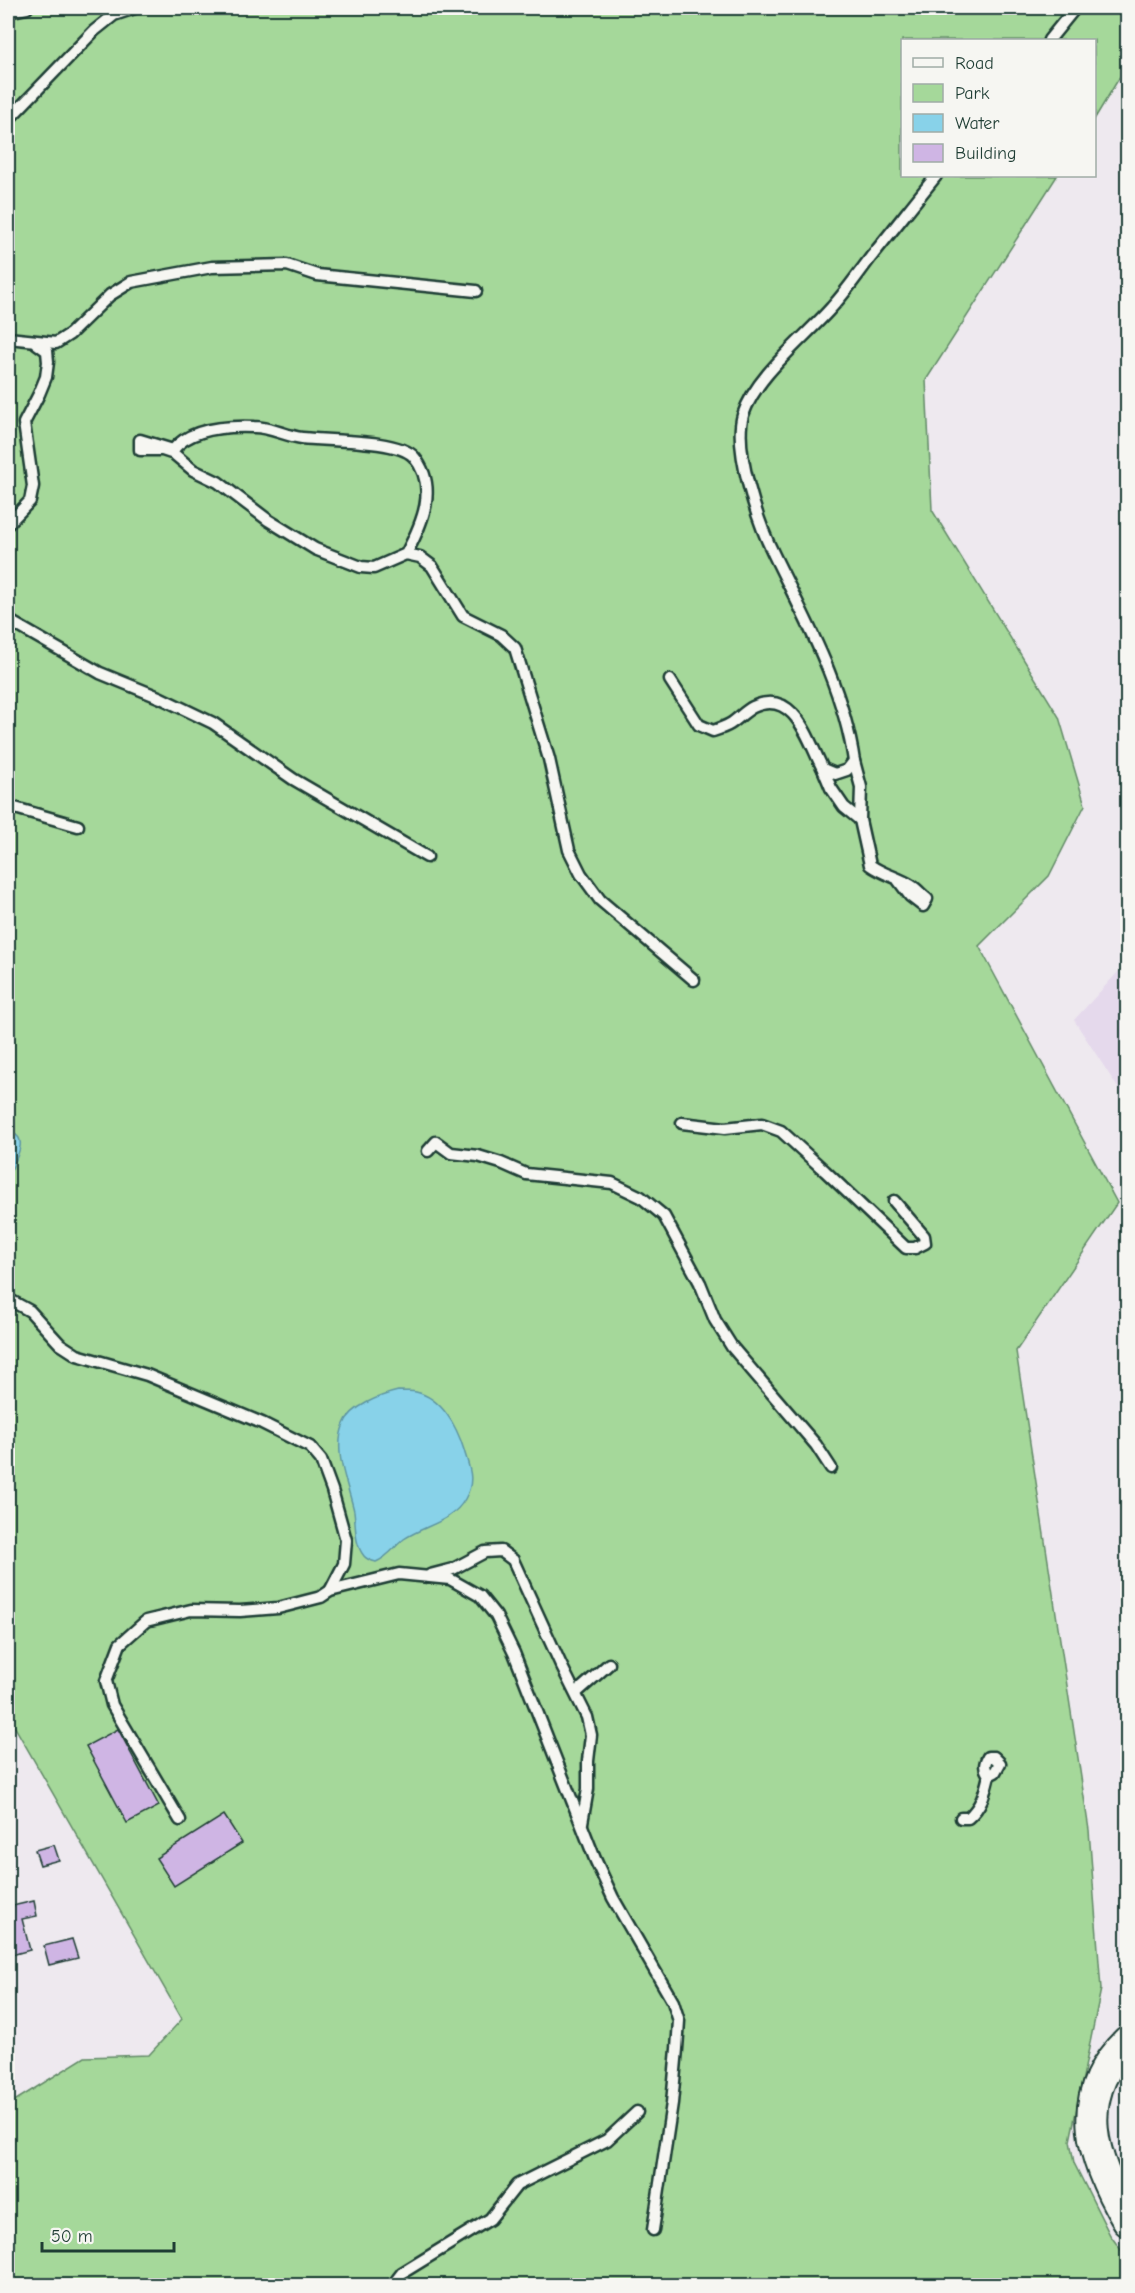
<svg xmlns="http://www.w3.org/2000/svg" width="1135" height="2293" viewBox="0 0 1135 2293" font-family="'Comic Neue',sans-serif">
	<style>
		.built { fill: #e5d9ec }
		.green { fill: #a5d89a; stroke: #628a67; stroke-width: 1.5 }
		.water { fill: #88d2e9; stroke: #5e96a1; stroke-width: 1.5 }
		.building { fill: #cfb5e4; stroke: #1f3d34; stroke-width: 1.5 }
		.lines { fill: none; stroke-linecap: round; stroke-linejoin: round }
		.lane-casing { stroke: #1f3d34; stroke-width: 15 }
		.secondary-casing { stroke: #1f3d34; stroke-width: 34 }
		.lane { stroke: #f6f6f2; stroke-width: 10 }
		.secondary { stroke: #f6f6f2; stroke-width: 30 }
	</style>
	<rect width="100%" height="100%" fill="#eee9ef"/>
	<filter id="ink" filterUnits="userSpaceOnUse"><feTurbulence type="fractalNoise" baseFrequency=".0167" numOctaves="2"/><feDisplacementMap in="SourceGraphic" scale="12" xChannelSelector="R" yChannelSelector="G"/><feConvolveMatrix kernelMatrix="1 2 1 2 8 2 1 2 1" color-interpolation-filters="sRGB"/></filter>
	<g filter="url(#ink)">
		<polygon class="built" points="1127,966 1127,1102 1074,1020 1118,972"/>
		<polygon class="green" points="8,8 1127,8 1127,65 1095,118 1094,40 902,40 902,176 1057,176 926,380 932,510 1059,717 1085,805 1049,876 979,946 1117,1203 1016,1351 1089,1830 1101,1989 1070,2141 1074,2163 1110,2235 1127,2258 1127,2285 8,2285 8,2105 85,2057 149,2055 182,2019 8,1715"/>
		<g class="water">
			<path d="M8 1132C33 1136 13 1163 8 1177Z"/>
			<path d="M398 1391C404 1391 411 1391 416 1392 442 1398 457 1427 464 1450 469 1468 476 1479 465 1499 452 1522 425 1525 404 1539 394 1547 388 1557 376 1562 372 1561 366 1559 364 1556 354 1544 356 1525 354 1511 348 1484 332 1451 344 1424 351 1406 381 1395 398 1391Z"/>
		</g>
		<g class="building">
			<polygon points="118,1729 159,1806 127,1823 86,1746"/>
			<polygon points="224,1815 242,1843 174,1886 156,1858"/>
			<polygon points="54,1845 59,1860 40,1865 35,1850"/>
			<polygon points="34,1901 37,1916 22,1919 30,1950 8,1956 8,1907"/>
			<polygon points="72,1939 78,1958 49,1965 44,1946"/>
		</g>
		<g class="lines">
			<defs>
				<g id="lane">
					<polyline points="8,12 27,8"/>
					<polyline points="1049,40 1075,8"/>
					<polyline points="8,120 94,31 114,15 135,8"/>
					<polyline points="8,338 56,343 70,334 110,295 131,282 212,267 287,265 317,275 476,291"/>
					<polyline points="8,524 30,501 33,486 24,423 39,394 46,377 48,362 47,351 36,343"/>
					<path d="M406 554C422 524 439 487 414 457 399 439 326 441 302 438 286 436 270 427 254 427 228 426 190 428 173 450L140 440V450H162L174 454 193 470 218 482 268 520 315 549 361 567 374 568 406 554 420 557 432 566 463 616 501 635 515 648 549 759 569 850 581 874 600 900 694 980"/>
					<polyline points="8,620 100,673 161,698 213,723 293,779 427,857"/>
					<path d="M670 680 699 725 713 731C719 729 725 727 730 724 738 719 745 711 753 707 795 687 809 743 823 769L835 774 847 770 854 761C843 686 806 621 774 555 758 523 733 449 743 415 756 375 805 338 832 307 846 292 858 274 871 257 893 230 914 203 936 176"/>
					<polyline points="854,761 861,787 860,820"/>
					<path d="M823 769 831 788 844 807 860 820 870 865C884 875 898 877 912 886 917 889 922 895 927 899L923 906 910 896 898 880"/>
					<polyline points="8,806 78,826"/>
					<polyline points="682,1123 725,1128 762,1124 781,1131 825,1171 906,1248 915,1248 925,1243 924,1236 894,1201"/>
					<polyline points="428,1151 436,1142 451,1153 478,1156 501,1163 526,1174 612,1183 641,1197 664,1216 700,1283 715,1320 732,1347 816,1445 831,1468"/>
					<polyline points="8,1299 30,1311 60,1344 77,1355 147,1375 262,1423 310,1447 321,1460 332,1490 346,1540 344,1564 330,1591"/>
					<polyline points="430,1575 453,1569 485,1552 501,1551 513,1560 561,1665 587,1717 591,1735 588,1761 588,1789 582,1823"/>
					<polyline points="576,1693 609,1664"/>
					<path d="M961 1818H968C982 1806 985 1792 989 1775L995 1772 1000 1763 994 1757H988C984 1764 984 1768 989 1775"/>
					<polyline points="180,1820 112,1705 106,1681 120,1644 146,1621 191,1610 240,1611 278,1608 321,1597 330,1591 399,1574 450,1579 480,1596 496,1616 514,1653 595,1859 613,1898 673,2002 679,2021 677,2049 672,2103 653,2230"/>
					<polyline points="392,2286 402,2273 490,2219 517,2185 607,2140 637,2112"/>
				</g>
				<path id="secondary" d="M1128 2041C1070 2097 1092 2160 1128 2221"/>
			</defs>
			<use href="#lane" class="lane-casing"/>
			<use href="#secondary" class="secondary-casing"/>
			<use href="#lane" class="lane"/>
			<use href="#secondary" class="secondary"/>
		</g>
	</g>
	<rect width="1135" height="2293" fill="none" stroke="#f6f6f2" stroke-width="30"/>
	<rect x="15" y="15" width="1105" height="2263" fill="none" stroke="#1f3d34" stroke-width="2" filter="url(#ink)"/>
	<rect x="901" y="39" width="195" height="138" fill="#f6f6f2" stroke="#a0aca6" stroke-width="1.5"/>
	<rect x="913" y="58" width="30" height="9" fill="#f6f6f2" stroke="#a0aca6" stroke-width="1.5"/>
	<text x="955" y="69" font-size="18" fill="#1f3d34">Road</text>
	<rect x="913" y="84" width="30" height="18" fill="#a5d89a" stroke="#a0aca6" stroke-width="1.5"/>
	<text x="955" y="99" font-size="18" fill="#1f3d34">Park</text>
	<rect x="913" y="114" width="30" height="18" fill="#88d2e9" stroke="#a0aca6" stroke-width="1.5"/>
	<text x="955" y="129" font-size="18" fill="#1f3d34">Water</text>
	<rect x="913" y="144" width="30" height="18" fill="#cfb5e4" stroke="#a0aca6" stroke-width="1.5"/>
	<text x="955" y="159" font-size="18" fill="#1f3d34">Building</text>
	<path d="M42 2242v9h132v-9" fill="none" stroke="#1f3d34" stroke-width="3"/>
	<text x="51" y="2242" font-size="18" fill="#1f3d34" stroke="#f6f6f2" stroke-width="4.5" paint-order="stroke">50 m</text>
</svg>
